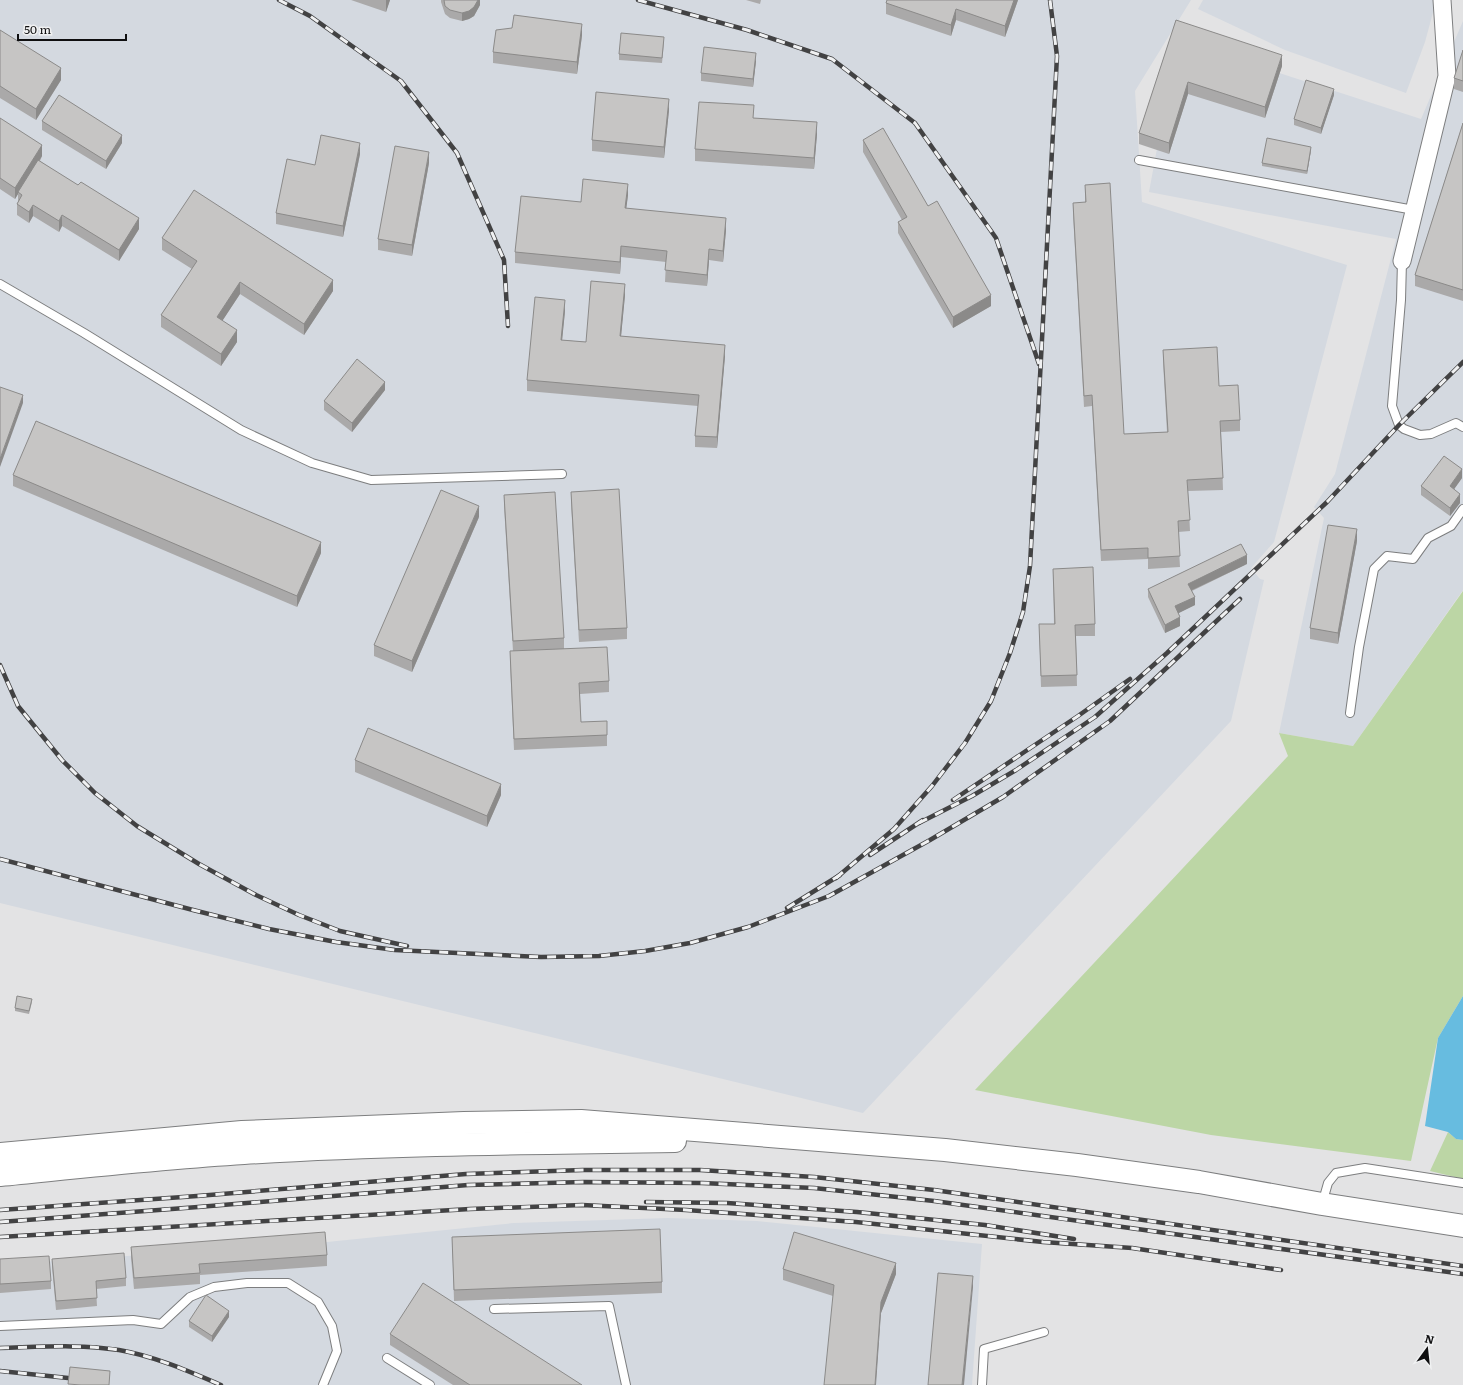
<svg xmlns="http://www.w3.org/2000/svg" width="1463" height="1385" viewBox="0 0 1463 1385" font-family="Literata,serif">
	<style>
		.built { fill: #d4d9e0 }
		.green { fill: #bcd6a5 }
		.water { fill: #67bce0 }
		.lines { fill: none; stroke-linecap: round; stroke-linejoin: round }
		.service-casing { stroke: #7d7e7f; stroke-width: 10 }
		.minor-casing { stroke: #7d7e7f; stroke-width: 19 }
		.secondary-casing { stroke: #7d7e7f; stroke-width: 24 }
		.service { stroke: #fff; stroke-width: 8 }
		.minor { stroke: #fff; stroke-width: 17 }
		.secondary { stroke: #fff; stroke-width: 22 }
		.rail-casing { stroke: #424243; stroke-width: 4.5 }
		.rail { stroke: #f0f1f2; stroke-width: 3; stroke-dasharray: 9; stroke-linecap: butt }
		.wall { fill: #aaa9a9 }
		.shaded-wall { fill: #8b8a89 }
		.building { fill: #c6c5c4; stroke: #8b8a89 }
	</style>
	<rect width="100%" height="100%" fill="#e3e3e4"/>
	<g class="built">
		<polygon points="0,0 1191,0 1135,91 1142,202 1347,265 1274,542 1251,568 1260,579 1264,580 1231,721 863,1113 0,903"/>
		<polygon points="1203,0 1434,0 1435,5 1425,42 1406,93 1285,50 1198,9"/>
		<polygon points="1463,21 1463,590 1353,746 1279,733 1324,518 1314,507 1335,474 1396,239 1149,192 1177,40 1421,119"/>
		<polygon points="668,1218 757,1221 982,1244 972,1385 0,1385 0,1265 327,1242 514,1223"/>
	</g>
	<g class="green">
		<polygon points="1463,591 1463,996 1438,1038 1411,1161 1211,1135 975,1090 1288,756 1279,733 1353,746"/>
		<polygon points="1448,1132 1456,1139 1463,1140 1463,1179 1430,1171"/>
	</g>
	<polygon class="water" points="1463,996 1463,1140 1456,1139 1448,1132 1425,1126 1438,1038"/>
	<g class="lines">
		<defs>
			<g id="service">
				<polyline points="1139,160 1414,210"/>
				<polyline points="1402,261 1401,300 1392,406 1399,425 1404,429 1420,435 1431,434 1456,423 1463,427"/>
				<polyline points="0,284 84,333 241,430 312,463 371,480 562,474"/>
				<polyline points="1350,713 1359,647 1374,569 1387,556 1413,559 1428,538 1451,526 1463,509"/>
				<polyline points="1322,1204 1328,1183 1336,1173 1365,1168 1463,1183"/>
				<polyline points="494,1309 609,1306 626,1385"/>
				<polyline points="0,1326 133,1320 161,1324 190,1297 214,1287 247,1283 288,1283 318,1302 332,1326 337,1351 323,1385"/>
				<polyline points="387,1358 430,1385"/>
				<polyline points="982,1385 984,1349 1044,1332"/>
			</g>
			<polyline id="minor" points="1402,261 1447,76 1442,0"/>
			<g id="secondary">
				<polyline points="0,1154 242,1132 464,1123 581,1121 945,1150 1077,1165 1199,1182 1322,1204 1463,1226"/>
				<path d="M0 1175C81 1167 162 1158 244 1153 387 1144 531 1143 675 1141"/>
			</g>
		</defs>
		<use href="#service" class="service-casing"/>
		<use href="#minor" class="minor-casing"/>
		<use href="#secondary" class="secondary-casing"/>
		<use href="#service" class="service"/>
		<use href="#minor" class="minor"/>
		<use href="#secondary" class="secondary"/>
		<defs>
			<g id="rail">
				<polyline points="279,0 310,16 401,81 457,153 504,260 508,326"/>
				<polyline points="638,0 747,30 832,59 915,123 996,238 1039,364"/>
				<polyline points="0,665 18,706 62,760 95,793 137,826 199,864 256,895 299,915 340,931 407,946"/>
				<polyline points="953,800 1078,716 1130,679"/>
				<polyline points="919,823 972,796 1016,770 1095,717 1167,653 1327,502 1399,425 1463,362"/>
				<polyline points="870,855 923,820"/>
				<polyline points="0,859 193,910 269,929 336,942 395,950 541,957 599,956 645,951 690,943 748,927 829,896 930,840 1003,797 1110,721 1240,599"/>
				<polyline points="836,878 894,829 932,786 965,743 991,701 1010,653 1023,612 1030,566 1057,56 1050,0"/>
				<polyline points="787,908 840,875"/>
				<polyline points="646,1202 727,1203 857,1212 985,1225 1074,1239"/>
				<polyline points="0,1210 197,1196 466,1174 583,1170 700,1170 814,1177 934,1190 1463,1266"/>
				<polyline points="0,1222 198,1207 468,1185 584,1182 702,1183 814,1188 934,1201 1463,1274"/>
				<polyline points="0,1237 470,1209 582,1205 686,1210 856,1222 1043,1242 1132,1248 1281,1270"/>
				<path d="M0 1348C40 1347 80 1344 119 1350 154 1356 188 1371 221 1385"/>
				<polyline points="0,1371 68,1378"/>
			</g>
		</defs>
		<use href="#rail" class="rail-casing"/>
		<use href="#rail" class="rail"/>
	</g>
	<g class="wall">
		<polygon points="351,0 390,0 386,12"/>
		<polygon points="441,0 480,0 480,5 474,16 469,19 462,21 450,18 445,14 441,2"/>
		<polygon points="746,0 761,0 760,4"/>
		<polygon points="887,0 1018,0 1005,37 956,20 951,36 886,14 886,3"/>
		<polygon points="1176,20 1282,66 1265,118 1188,94 1169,154 1139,144 1139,133"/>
		<polygon points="0,30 61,80 36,120 0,98"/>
		<polygon points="582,35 577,74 493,63 493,52"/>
		<polygon points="664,42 662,63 619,60 619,54"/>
		<polygon points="1463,50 1463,92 1454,89 1454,78"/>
		<polygon points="756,61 753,87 701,81 701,73"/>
		<polygon points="1334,95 1321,134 1294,125 1294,119"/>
		<polygon points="669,110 664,158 592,151 592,140"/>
		<polygon points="0,118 42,156 40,161 139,229 119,261 62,226 59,232 33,216 29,223 17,215 17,204 18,202 18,194 15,199 0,189"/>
		<polygon points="754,118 817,134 814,169 695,161 695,149"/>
		<polygon points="42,121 122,143 106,169 42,130"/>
		<polygon points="1463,123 1463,301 1415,286 1415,275"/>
		<polygon points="863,140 991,306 953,328 898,233 898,222 902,220 863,152"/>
		<polygon points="1311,150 1307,174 1262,166 1262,163"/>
		<polygon points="360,154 343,237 276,224 276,213 315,165"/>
		<polygon points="429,163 412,256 378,250 378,239"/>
		<polygon points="1085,185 1124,434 1167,432 1163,361 1163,350 1219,386 1240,420 1240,431 1221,432 1223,490 1188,491 1190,531 1178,532 1180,567 1148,569 1148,559 1101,561 1092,406 1084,407 1073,214 1073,203 1085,203"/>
		<polygon points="628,195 626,208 726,230 723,262 709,260 707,286 665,282 666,262 621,257 620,274 515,263 515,252 581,202"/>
		<polygon points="162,238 333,291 304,335 240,294 222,321 237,342 221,366 161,327 161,315 192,269 162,250"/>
		<polygon points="625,295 621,336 725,356 717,448 695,447 695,436 698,406 527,391 527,380 565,311 562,340 586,342"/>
		<polygon points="385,390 352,432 324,410 324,401"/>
		<polygon points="13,475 321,553 297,607 13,486"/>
		<polygon points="1462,478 1454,489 1460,503 1450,516 1421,495 1421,486"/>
		<polygon points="571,492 627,628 627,639 579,642 571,503"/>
		<polygon points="504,495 564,638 564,649 609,681 609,692 580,694 581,722 607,735 607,746 514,750 510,663 510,651 513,651 504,506"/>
		<polygon points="479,517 412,672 374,656 374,645"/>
		<polygon points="1357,541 1338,644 1310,639 1310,628"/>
		<polygon points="1247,564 1192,591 1195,605 1178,613 1180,626 1165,633 1148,597 1148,589"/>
		<polygon points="1053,569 1095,624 1095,636 1076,636 1077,686 1041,687 1039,624 1054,624"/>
		<polygon points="355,760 501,795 487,827 355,772"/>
		<polygon points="32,1002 29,1014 15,1011 15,1008"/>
		<polygon points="452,1237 662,1282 662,1293 454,1301"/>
		<polygon points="131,1247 327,1255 327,1266 200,1275 200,1284 134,1289 131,1258"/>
		<polygon points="0,1259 51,1281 51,1289 0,1293"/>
		<polygon points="52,1259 126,1278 126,1286 96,1289 97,1306 56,1310 52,1267"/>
		<polygon points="783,1269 896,1274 881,1313 833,1296 783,1280"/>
		<polygon points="229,1317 212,1342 189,1327 189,1321"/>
		<polygon points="390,1334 582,1385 453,1385 390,1345"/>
	</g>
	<g class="shaded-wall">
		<polygon points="386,0 390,0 386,12"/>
		<polygon points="478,0 480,0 480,5 474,16 469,19 462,21 462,13"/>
		<polygon points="1014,0 1018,0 1005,37 1005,26"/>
		<polygon points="956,9 956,20 951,36 951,25"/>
		<polygon points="582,24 582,35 577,74 577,62"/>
		<polygon points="756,53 756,61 753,87 753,79"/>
		<polygon points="1282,55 1282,66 1265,118 1265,107"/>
		<polygon points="61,68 61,80 36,120 36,109"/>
		<polygon points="1188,82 1188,94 1169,154 1169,143"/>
		<polygon points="1334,89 1334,95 1321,134 1321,128"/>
		<polygon points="669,99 669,110 664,158 664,147"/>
		<polygon points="817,122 817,134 814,169 814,158"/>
		<polygon points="122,135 122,143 106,169 106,161"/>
		<polygon points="360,143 360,154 343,237 343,226"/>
		<polygon points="42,145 42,156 19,193 18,192 18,194 15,199 15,188"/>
		<polygon points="1311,147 1311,150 1307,174 1307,171"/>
		<polygon points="429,152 429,163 412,256 412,245"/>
		<polygon points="628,184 628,195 625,219 625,208"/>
		<polygon points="33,205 33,216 29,223 29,212"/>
		<polygon points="62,215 62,226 59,232 59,221"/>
		<polygon points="139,218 139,229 119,261 119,250"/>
		<polygon points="726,218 726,230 723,262 723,251"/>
		<polygon points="621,246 621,257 620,274 620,262"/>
		<polygon points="709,249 709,260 707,286 707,275"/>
		<polygon points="333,280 333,291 304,335 304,324"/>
		<polygon points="240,282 240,294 217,329 217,317"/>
		<polygon points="625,284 625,295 620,347 620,336"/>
		<polygon points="991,295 991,306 953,328 953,317"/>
		<polygon points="565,300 565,311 561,351 561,340"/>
		<polygon points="237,330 237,342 221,366 221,354"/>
		<polygon points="725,345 725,356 717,448 717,437"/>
		<polygon points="385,382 385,390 352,432 352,423"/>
		<polygon points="23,395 23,403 0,467 0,459"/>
		<polygon points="1462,469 1462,478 1450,495 1450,486"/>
		<polygon points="1460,494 1460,503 1450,516 1450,508"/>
		<polygon points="479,506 479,517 412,672 412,661"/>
		<polygon points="1357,529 1357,541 1338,644 1338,633"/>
		<polygon points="321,542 321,553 297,607 297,596"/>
		<polygon points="1247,555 1247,564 1188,592 1188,584"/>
		<polygon points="1195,597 1195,605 1175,615 1175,606"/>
		<polygon points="1180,617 1180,626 1165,633 1165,625"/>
		<polygon points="501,784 501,795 487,827 487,816"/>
		<polygon points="896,1263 896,1274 881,1313 876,1385 875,1385 881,1302"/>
		<polygon points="973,1276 973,1287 964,1385 962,1385"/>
		<polygon points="229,1311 229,1317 212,1342 212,1336"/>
	</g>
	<g class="building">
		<polygon points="444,0 478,0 474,7 469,11 462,13 450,10 445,6"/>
		<polygon points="887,0 1014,0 1005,26 956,9 951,25 886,3"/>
		<polygon points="514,15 582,24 577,62 493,52 496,30 512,28"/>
		<polygon points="1176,20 1282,55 1265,107 1188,82 1169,143 1139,133"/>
		<polygon points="0,30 61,68 36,109 0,86"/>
		<polygon points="621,33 664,37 662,58 619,54"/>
		<polygon points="704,47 756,53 753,79 701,73"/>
		<polygon points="1463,50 1463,81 1454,78"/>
		<polygon points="1306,80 1334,89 1321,128 1294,119"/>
		<polygon points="596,92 669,99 664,147 592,140"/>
		<polygon points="59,95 122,135 106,161 42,121"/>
		<polygon points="699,102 754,105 753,118 817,122 814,158 695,149"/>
		<polygon points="0,118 42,145 15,188 0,178"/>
		<polygon points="1463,123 1463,290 1415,275"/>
		<polygon points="883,128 928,206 937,201 991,295 953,317 898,222 907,217 863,140"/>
		<polygon points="321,135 360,143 343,226 276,213 287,159 315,165"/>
		<polygon points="1267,138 1311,147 1307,171 1262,163"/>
		<polygon points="395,146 429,152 412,245 378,239"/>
		<polygon points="38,160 78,185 81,182 139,218 119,250 62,215 59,221 33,205 29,212 17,204 22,195 18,192"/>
		<polygon points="583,179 628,184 625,208 726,218 723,251 709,249 707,275 665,270 667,251 621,246 620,262 515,252 521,196 581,202"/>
		<polygon points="1110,183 1124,434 1168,432 1163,350 1217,347 1219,386 1238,385 1240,420 1220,421 1223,478 1187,480 1190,520 1178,521 1180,556 1148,558 1148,548 1101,550 1092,395 1084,396 1073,203 1086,202 1085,185"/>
		<polygon points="194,190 333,280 304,324 240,282 217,317 237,330 221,354 161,315 197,261 162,238"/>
		<polygon points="591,281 625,284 620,336 725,345 717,437 695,436 699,395 527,380 535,297 565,300 561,340 586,342"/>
		<polygon points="357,359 385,382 352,423 324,401"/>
		<polygon points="0,387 23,395 0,459"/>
		<polygon points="36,421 321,542 297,596 13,475"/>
		<polygon points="1444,456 1462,469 1450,486 1460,494 1450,508 1421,486"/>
		<polygon points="619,489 627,628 579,630 571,492"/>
		<polygon points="441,490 479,506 412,661 374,645"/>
		<polygon points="555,492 564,638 513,641 504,495"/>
		<polygon points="1328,525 1357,529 1338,633 1310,628"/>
		<polygon points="1241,544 1247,555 1188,584 1195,597 1175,606 1180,617 1165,625 1148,589"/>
		<polygon points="1093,567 1095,624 1075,625 1077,675 1041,676 1039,624 1055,624 1053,569"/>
		<polygon points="607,647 609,681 579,683 581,722 607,721 607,735 514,739 510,651"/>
		<polygon points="368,728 501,784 487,816 355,760"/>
		<polygon points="17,996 32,999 29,1011 15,1008"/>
		<polygon points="660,1229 662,1282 454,1290 452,1237"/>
		<polygon points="325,1232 327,1255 199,1264 200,1273 134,1278 131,1247"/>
		<polygon points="794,1232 896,1263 881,1302 875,1385 824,1385 834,1285 783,1269"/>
		<polygon points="124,1253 126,1278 96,1281 97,1298 56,1301 52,1259"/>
		<polygon points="49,1256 51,1281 0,1284 0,1259"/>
		<polygon points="938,1273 973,1276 962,1385 928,1385"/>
		<polygon points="423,1283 582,1385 470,1385 390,1334"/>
		<polygon points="206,1295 229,1311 212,1336 189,1321"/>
		<polygon points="70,1367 110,1371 109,1385 81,1385 68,1384"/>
	</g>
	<g transform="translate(1427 1349) rotate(15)" stroke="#f0f1f2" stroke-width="3" paint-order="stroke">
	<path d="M0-3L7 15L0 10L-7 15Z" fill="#0f0f10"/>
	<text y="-6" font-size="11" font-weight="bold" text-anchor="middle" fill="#0f0f10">N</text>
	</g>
	<path d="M18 34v6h108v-6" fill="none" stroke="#0f0f10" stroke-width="2"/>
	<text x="24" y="34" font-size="12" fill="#0f0f10" stroke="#f0f1f2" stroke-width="3" paint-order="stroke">50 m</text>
</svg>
